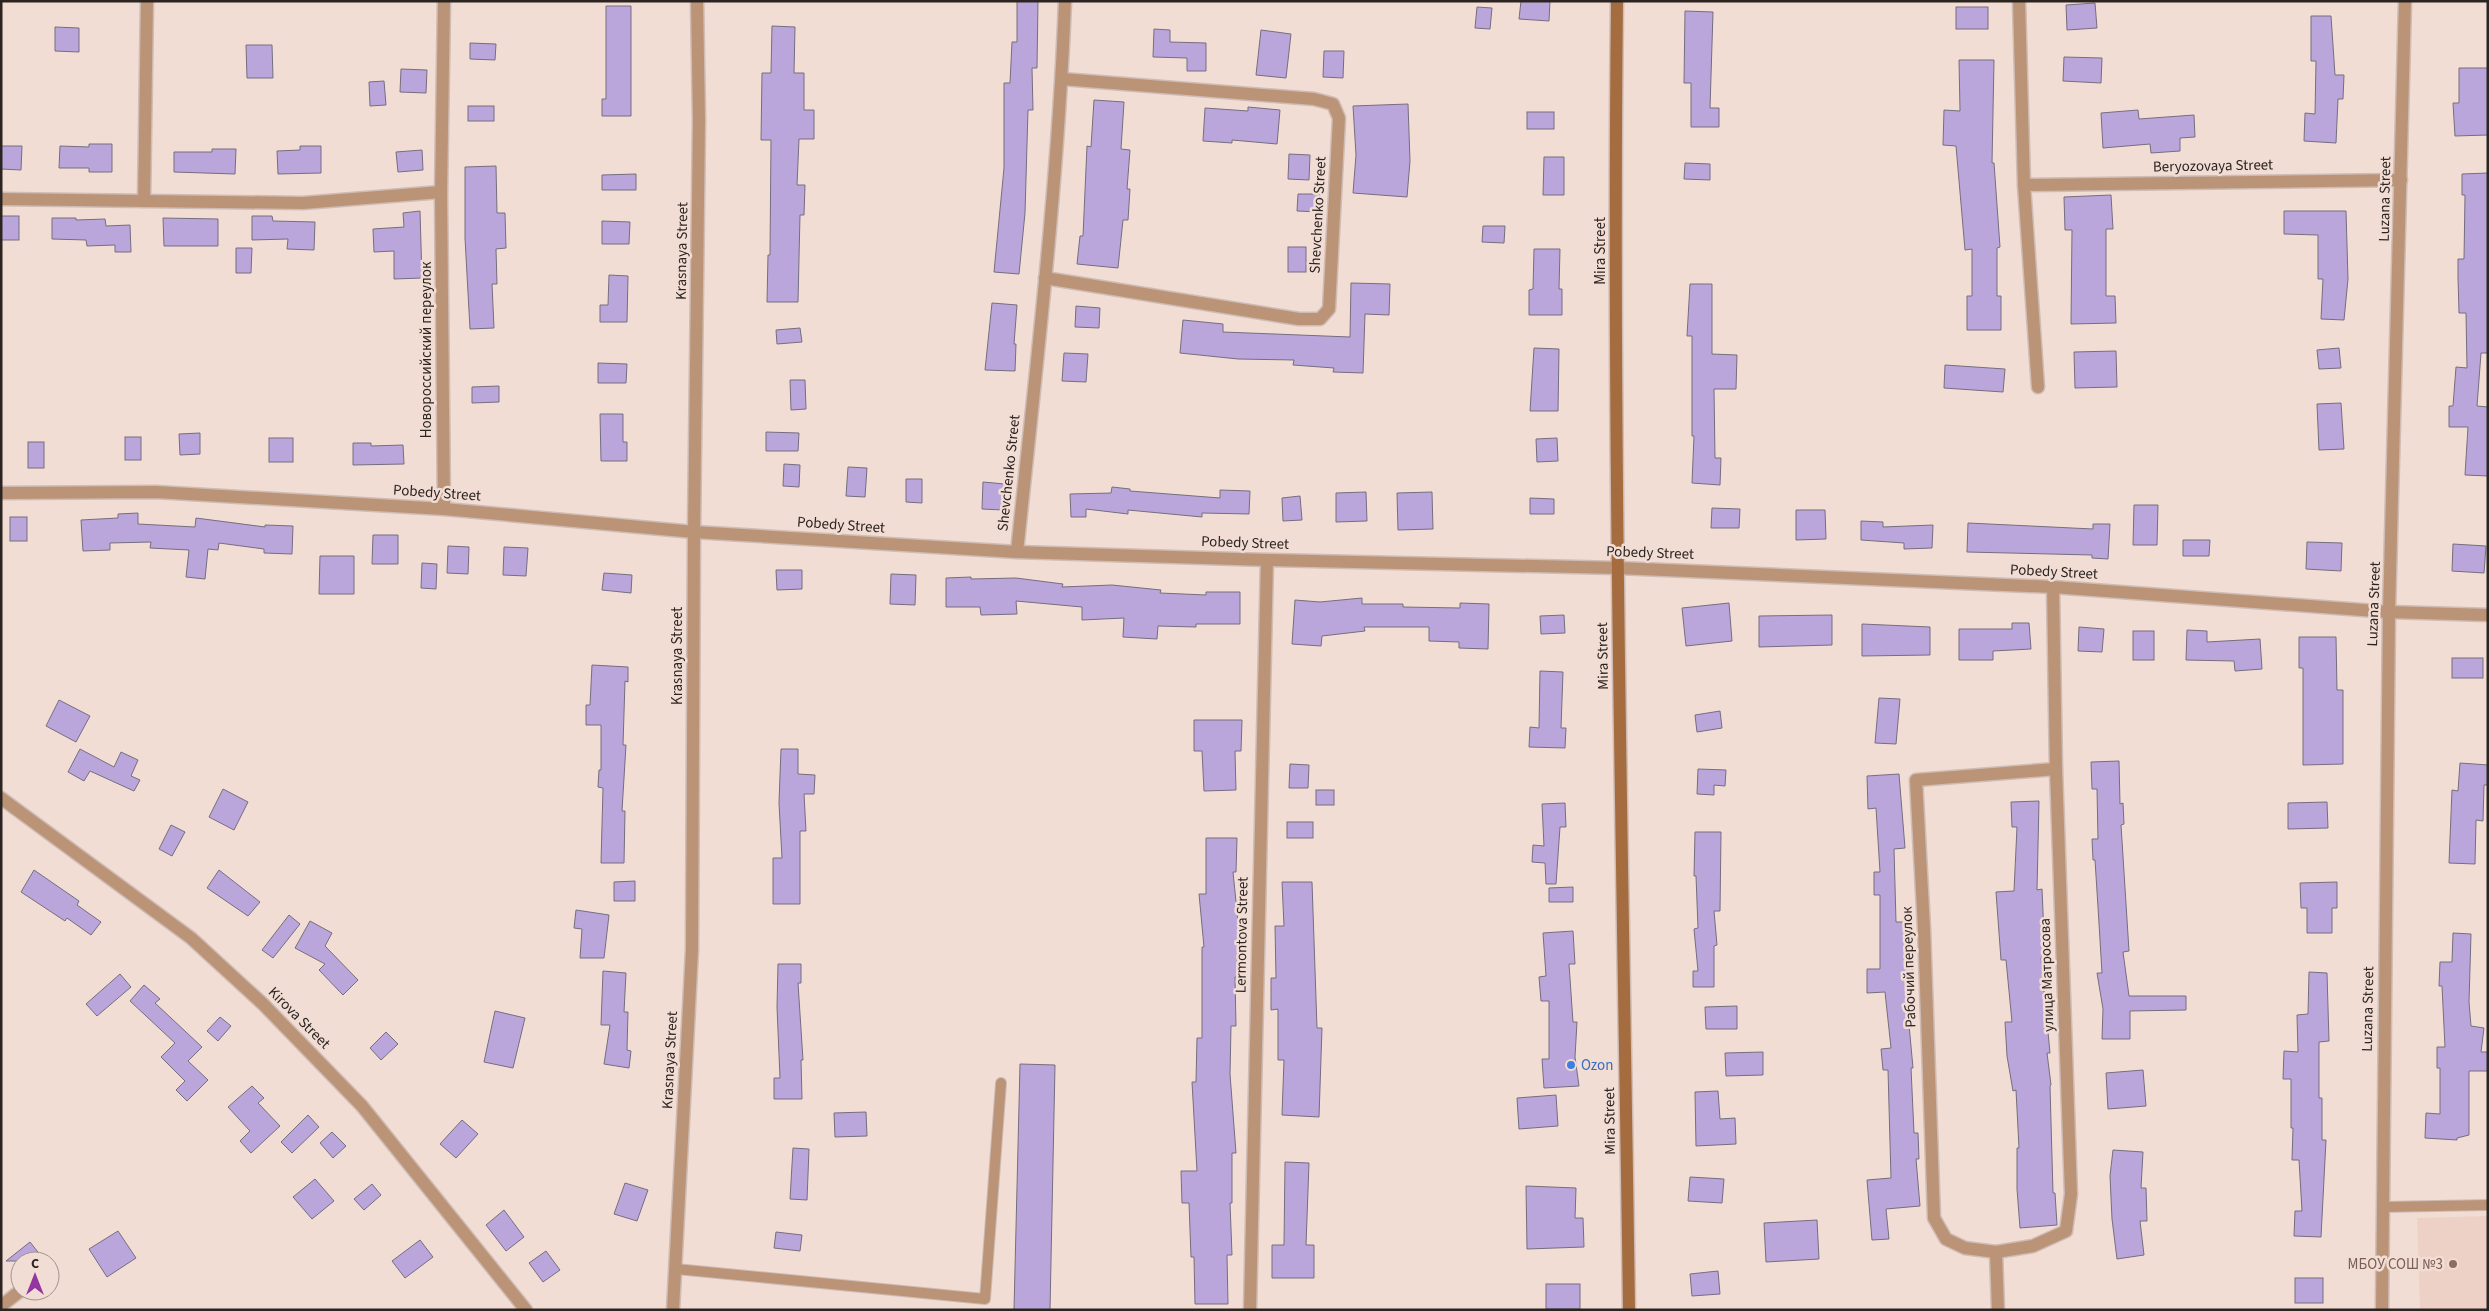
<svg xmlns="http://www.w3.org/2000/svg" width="2489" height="1311" viewBox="0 0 2489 1311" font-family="'Source Sans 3',sans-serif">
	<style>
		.built { fill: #eed1c6 }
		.building { fill: #bba6dc; stroke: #746e7e }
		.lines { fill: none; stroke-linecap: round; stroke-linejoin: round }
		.lane-casing { stroke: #cebcb5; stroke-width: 12 }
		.street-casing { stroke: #cebcb5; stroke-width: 15 }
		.secondary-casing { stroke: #cebcb5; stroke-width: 15 }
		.lane { stroke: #bb9477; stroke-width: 10 }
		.street { stroke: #bb9477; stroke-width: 12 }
		.secondary { stroke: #a56d3f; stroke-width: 12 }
		.shop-dot { fill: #3f7fe0; stroke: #f2ddd5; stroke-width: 2 }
		.education-dot { fill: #8d6e63; stroke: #f2ddd5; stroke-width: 2 }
		.labels { text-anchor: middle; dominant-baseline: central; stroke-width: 5; stroke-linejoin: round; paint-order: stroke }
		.street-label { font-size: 15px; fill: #2c2421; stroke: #f2ddd5 }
		.shop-label { font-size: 15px; fill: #366cbe; stroke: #f2ddd5; text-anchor: start }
		.education-label { font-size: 15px; fill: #785e54; stroke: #f2ddd5; text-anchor: end }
	</style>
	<rect width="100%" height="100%" fill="#f2ddd5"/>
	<polygon class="built" points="2488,1216 2488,1310 2420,1310 2417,1218"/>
	<g class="building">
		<polygon points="1017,1 1038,1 1037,68 1032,68 1033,110 1028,110 1025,213 1019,274 994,272 1004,168 1004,83 1010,83 1012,42 1017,42"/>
		<polygon points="1521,1 1550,1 1549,21 1519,19"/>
		<polygon points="2095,3 2097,28 2067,30 2066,5"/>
		<polygon points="606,6 631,6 631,116 602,116 602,99 606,99"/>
		<polygon points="1477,7 1492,8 1490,29 1475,28"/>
		<rect x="1956" y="7" width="32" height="22"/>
		<polygon points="1685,11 1713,12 1710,108 1719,108 1719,127 1691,127 1691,83 1684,83"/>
		<polygon points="2311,16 2331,16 2335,75 2344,75 2343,99 2338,99 2336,143 2304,141 2305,113 2315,114 2316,61 2311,61"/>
		<polygon points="772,26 795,27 794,73 804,73 804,110 814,110 814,139 799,139 797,185 805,185 804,215 800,215 798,302 767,302 768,255 770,255 771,140 761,140 762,73 771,73"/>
		<polygon points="55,27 79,28 79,52 55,51"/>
		<polygon points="1154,29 1170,30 1170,42 1206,43 1206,71 1187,71 1187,58 1153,57"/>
		<polygon points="1261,30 1291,34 1286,78 1256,75"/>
		<polygon points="470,43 496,44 495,60 470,59"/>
		<polygon points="246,45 272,45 273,78 247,78"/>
		<polygon points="1324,51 1344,51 1343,78 1323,77"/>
		<polygon points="2064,57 2102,58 2101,83 2063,81"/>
		<polygon points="1959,60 1994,60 1992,163 1994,163 2000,247 1997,248 1997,296 2001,296 2001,330 1967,330 1967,296 1972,296 1972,249 1965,250 1956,146 1943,145 1944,110 1960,111"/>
		<polygon points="2459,68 2488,68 2488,135 2455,136 2453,103 2459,103"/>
		<polygon points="401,69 427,70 426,93 400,92"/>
		<polygon points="384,81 386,105 370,106 369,82"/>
		<polygon points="1094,100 1124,102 1121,149 1130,150 1127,189 1130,189 1128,220 1123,220 1118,268 1077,264 1080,236 1083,236 1087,146 1091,147"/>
		<polygon points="1408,104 1410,161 1407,197 1353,193 1356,155 1353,106"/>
		<rect x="468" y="106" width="26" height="15"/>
		<polygon points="1248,107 1280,110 1277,144 1232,140 1232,143 1203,141 1205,108 1248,111"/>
		<polygon points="2138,110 2139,119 2194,115 2195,137 2180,138 2180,151 2151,153 2150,144 2103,148 2101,113"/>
		<rect x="1527" y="112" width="27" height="17"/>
		<polygon points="89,144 112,144 112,172 89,172 89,168 59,168 60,146 89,147"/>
		<polygon points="1,146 22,146 21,170 1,169"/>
		<polygon points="300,146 321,146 321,173 278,174 277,151 300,150"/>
		<polygon points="212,149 236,149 235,174 174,172 174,152 212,152"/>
		<polygon points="422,150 423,170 398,172 396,152"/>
		<polygon points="1289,154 1310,155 1309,180 1288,179"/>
		<polygon points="1544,157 1564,157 1564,195 1543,195"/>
		<polygon points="1685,163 1710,164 1710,180 1684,179"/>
		<polygon points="496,166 497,213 505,213 506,248 496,249 497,284 492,284 494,328 470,329 465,238 465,167"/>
		<polygon points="2488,173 2488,353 2481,353 2477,406 2488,407 2488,476 2465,475 2468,427 2449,427 2449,406 2453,406 2456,367 2467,368 2466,313 2459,313 2458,277 2458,259 2464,259 2465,195 2462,195 2462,174"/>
		<polygon points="636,174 636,190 602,190 602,175"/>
		<polygon points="1298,194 1320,194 1319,212 1297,211"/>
		<polygon points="2111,195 2113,229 2106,229 2106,296 2115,296 2116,323 2071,324 2072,230 2065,230 2064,197"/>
		<polygon points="420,211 422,278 394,279 394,251 374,252 373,229 404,227 403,213"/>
		<polygon points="2284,211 2346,211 2348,279 2344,320 2321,319 2323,279 2318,279 2318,235 2284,234"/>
		<rect x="1" y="216" width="18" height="24"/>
		<polygon points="252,216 272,216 273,221 315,222 314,250 287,249 288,239 252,240"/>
		<polygon points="52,218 76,218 76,220 105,219 106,226 130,225 131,252 115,252 115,245 87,246 86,240 52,239"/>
		<polygon points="163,218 218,219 218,246 164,246"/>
		<polygon points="602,221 630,222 629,244 602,244"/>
		<polygon points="1483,226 1505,226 1504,243 1482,242"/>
		<rect x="1288" y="247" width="18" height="25"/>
		<polygon points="236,248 252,248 251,273 236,273"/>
		<polygon points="1534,249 1560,249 1559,289 1562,289 1562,315 1529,315 1529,290 1533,289"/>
		<polygon points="609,275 628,276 627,322 600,322 600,305 608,305"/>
		<polygon points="1351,283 1390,284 1389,315 1365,314 1363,373 1333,372 1334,368 1293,365 1294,360 1238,359 1180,353 1183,320 1223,324 1223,332 1350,337"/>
		<polygon points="1690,284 1712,284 1712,354 1737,355 1736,389 1714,389 1715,458 1721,458 1720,485 1692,483 1694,436 1692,436 1692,336 1687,336"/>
		<polygon points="992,303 1017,305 1014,344 1016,344 1015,371 985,370"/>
		<polygon points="1076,306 1100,308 1099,328 1075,327"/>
		<polygon points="800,328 802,342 777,344 776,330"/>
		<polygon points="1534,348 1559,349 1558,411 1530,411"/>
		<polygon points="2339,348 2341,368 2319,369 2317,350"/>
		<polygon points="2116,351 2117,387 2075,388 2074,352"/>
		<polygon points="1064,353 1088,354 1086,382 1062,381"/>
		<polygon points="598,363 627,364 626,383 598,383"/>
		<polygon points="1945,365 2005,369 2003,392 1944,388"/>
		<polygon points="790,380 805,380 806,409 791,410"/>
		<polygon points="499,386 499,402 472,403 472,387"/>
		<polygon points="2341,403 2344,449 2319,450 2317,404"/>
		<polygon points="600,414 623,414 623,442 627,442 627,461 601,461"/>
		<polygon points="766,432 799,433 798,451 766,451"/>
		<polygon points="200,433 200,454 180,455 179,434"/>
		<rect x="125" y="437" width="16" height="23"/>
		<rect x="269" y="438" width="24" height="24"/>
		<polygon points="1557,438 1558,461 1537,462 1536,439"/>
		<rect x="28" y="442" width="16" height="26"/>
		<polygon points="353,443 371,443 371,446 403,445 404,464 353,465"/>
		<polygon points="784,464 800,465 799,487 783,486"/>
		<polygon points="848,467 867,468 865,497 846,496"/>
		<polygon points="906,479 922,479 922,503 906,502"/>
		<polygon points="983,482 1005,484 1003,510 982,509"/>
		<polygon points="1112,487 1130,489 1130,491 1220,498 1220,490 1250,491 1249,514 1202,513 1202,517 1128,510 1128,514 1086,509 1086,517 1071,517 1070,494 1111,493"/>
		<polygon points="1366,492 1367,521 1336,522 1336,493"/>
		<polygon points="1432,492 1433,529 1398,530 1397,493"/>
		<polygon points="1300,496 1302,520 1283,521 1282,498"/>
		<polygon points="1530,498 1554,499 1554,514 1530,514"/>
		<polygon points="2134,505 2158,505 2157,545 2133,545"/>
		<polygon points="1712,508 1740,509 1739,528 1711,528"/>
		<polygon points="1796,510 1825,510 1826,539 1796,540"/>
		<polygon points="138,513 138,524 195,527 196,518 265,527 265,525 293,526 292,554 264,553 264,549 219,543 218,550 208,549 205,579 186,577 189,550 150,548 151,542 110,543 110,550 83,551 81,520 118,518 118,514"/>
		<rect x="10" y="517" width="17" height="24"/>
		<polygon points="1861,521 1883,522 1883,527 1933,525 1932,548 1904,549 1904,543 1861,540"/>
		<polygon points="1968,523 2093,529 2093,524 2110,524 2108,559 2092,558 2092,555 1967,552"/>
		<polygon points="373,535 398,535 398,564 372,564"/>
		<polygon points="2183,540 2210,540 2209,556 2183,556"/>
		<polygon points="2307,542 2342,543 2341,571 2306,569"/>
		<polygon points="2453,544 2486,546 2484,573 2452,571"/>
		<polygon points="448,546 469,547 468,574 447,573"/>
		<polygon points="504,547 528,548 526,576 503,575"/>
		<polygon points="320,556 354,556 354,594 319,594"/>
		<polygon points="422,563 437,564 436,589 421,588"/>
		<polygon points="776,570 802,570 802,589 777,590"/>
		<polygon points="604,573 632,575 631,593 602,590"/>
		<polygon points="891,574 916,575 915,605 890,604"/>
		<polygon points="971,577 971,579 1016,578 1063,584 1062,587 1112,585 1161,590 1160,593 1206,595 1206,592 1240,592 1240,624 1196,624 1196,627 1158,626 1157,639 1123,637 1124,618 1082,620 1082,607 1016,601 1017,614 981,615 980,607 946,607 946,578"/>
		<polygon points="1362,598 1362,604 1403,604 1403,607 1460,608 1460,603 1489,604 1488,649 1459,648 1459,642 1429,641 1429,627 1364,627 1365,631 1322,636 1321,646 1292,644 1295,600 1320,602"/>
		<polygon points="1729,603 1732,641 1686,646 1682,608"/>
		<polygon points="1564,615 1565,633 1541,634 1540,616"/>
		<polygon points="1832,615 1832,645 1759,647 1759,616"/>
		<polygon points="2012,623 2029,623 2031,649 1993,651 1993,660 1959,660 1959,629 2012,629"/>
		<polygon points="1862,624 1930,627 1930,655 1862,656"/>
		<polygon points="2079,627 2104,629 2102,652 2078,651"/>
		<polygon points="2187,630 2207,631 2207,642 2260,639 2262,669 2235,671 2234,661 2186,660"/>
		<rect x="2133" y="631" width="21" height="29"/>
		<polygon points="2299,637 2336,637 2337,690 2343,690 2343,764 2303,765 2303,668 2299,668"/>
		<rect x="2452" y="658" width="31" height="20"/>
		<polygon points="592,665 628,667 628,682 625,681 623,745 626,745 622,811 625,811 624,863 601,863 603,788 598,787 599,770 601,770 601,725 586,725 586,705 590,705"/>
		<polygon points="1540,671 1563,672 1561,728 1566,728 1565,748 1529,747 1530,727 1539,728"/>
		<polygon points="1879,698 1900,699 1896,744 1875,743"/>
		<polygon points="59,700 90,716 76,742 46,726"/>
		<polygon points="1720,711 1722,728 1697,732 1695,715"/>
		<polygon points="1194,720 1242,720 1241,751 1235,751 1236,790 1204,791 1202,751 1194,751"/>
		<polygon points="80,749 114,767 121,752 138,760 131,776 140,780 134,791 90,771 84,781 68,772"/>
		<polygon points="781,749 798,749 798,774 815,775 814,794 804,794 806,831 800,831 800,904 773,904 773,858 782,858 779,803"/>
		<polygon points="2119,761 2120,804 2123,803 2124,824 2121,825 2129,951 2123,952 2129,996 2186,996 2186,1010 2130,1011 2130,1039 2102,1039 2103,1009 2097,973 2102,973 2098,907 2095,860 2093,860 2092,839 2098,839 2097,789 2092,789 2091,762"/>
		<polygon points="2460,763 2488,765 2488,785 2484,785 2483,821 2476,820 2475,864 2449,863 2452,790 2458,791"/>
		<polygon points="1290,764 1309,765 1308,788 1289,788"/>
		<polygon points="1698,769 1726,770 1725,786 1714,785 1714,795 1697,794"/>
		<polygon points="1899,774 1905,848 1894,849 1896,922 1911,922 1913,991 1906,992 1913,1068 1911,1068 1914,1133 1918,1133 1919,1159 1916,1159 1920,1206 1886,1209 1889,1239 1872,1240 1867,1180 1891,1178 1888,1070 1883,1070 1881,1049 1891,1048 1885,992 1867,993 1867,969 1880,969 1880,895 1874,895 1874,872 1880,872 1876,808 1868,809 1867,776"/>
		<polygon points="223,789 248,802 234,830 209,817"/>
		<rect x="1316" y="790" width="18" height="15"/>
		<polygon points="2039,801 2037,890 2042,889 2045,958 2041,958 2050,1053 2047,1053 2051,1085 2050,1086 2053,1193 2055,1193 2057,1225 2020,1228 2017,1189 2017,1148 2019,1148 2016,1090 2013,1091 2007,1056 2005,1022 2012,1022 2006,960 2001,960 1996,892 2014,891 2017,827 2012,827 2011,802"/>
		<polygon points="2327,802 2328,828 2288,829 2288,803"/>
		<polygon points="1565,803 1566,827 1560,827 1556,884 1546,884 1545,863 1532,862 1533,845 1544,846 1542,804"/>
		<rect x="1287" y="822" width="26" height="16"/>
		<polygon points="171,825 185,832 172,856 159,849"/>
		<polygon points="1695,832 1721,832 1720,911 1714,911 1717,945 1714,946 1714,987 1693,987 1693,971 1698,971 1694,929 1698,928 1696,876 1694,876"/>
		<polygon points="1206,838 1237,838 1236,872 1233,872 1241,951 1240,977 1235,977 1236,1026 1231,1026 1230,1074 1236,1153 1232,1153 1232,1203 1230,1203 1232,1255 1227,1255 1228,1304 1195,1304 1194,1257 1191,1257 1189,1203 1182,1203 1181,1171 1197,1171 1192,1082 1196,1082 1197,1038 1202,1038 1202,947 1204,947 1199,894 1206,894"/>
		<polygon points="34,870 79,901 77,905 101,922 91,935 67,918 65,921 21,892"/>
		<polygon points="219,870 260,902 248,916 207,888"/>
		<polygon points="635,881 635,901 614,901 614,882"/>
		<polygon points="1282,882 1312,882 1317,1028 1322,1028 1319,1117 1282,1115 1284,1060 1278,1060 1278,1009 1271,1010 1271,978 1276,978 1275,926 1284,926"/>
		<polygon points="2337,882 2337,908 2332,908 2332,933 2307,933 2307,908 2301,908 2300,883"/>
		<polygon points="1573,887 1573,902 1549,902 1549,888"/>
		<polygon points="576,910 609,915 604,958 580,958 582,929 574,928"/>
		<polygon points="289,915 300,924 273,958 262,950"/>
		<polygon points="310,921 332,933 325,946 358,980 343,995 319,970 325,964 295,948"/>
		<polygon points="1573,931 1575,964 1569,964 1573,1022 1577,1022 1575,1057 1579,1086 1544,1088 1542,1059 1549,1059 1549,1001 1541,1001 1539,977 1546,976 1543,933"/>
		<polygon points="2453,933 2471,934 2469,1002 2471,1026 2484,1028 2481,1052 2488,1052 2488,1071 2469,1071 2469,1135 2457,1138 2457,1140 2425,1138 2426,1113 2440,1114 2440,1068 2437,1068 2437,1047 2445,1047 2442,986 2439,986 2440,962 2452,962"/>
		<polygon points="778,964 801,964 801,983 798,983 803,1060 801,1060 802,1099 774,1099 774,1078 780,1078 777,1007"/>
		<polygon points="603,971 626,973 624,1012 628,1012 627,1050 631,1051 629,1068 604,1064 610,1025 601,1025"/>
		<polygon points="2309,972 2327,973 2329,1041 2319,1042 2319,1098 2322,1098 2322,1140 2326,1140 2321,1237 2294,1236 2295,1211 2302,1211 2299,1160 2292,1160 2293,1128 2291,1128 2291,1079 2283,1079 2284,1051 2298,1052 2297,1015 2308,1014"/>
		<polygon points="120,974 131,987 97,1016 86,1004"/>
		<polygon points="144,985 160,999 155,1003 202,1047 188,1061 208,1080 187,1101 176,1090 185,1081 161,1057 175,1043 130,1001"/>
		<polygon points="1737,1006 1737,1029 1706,1029 1705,1007"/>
		<polygon points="495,1011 525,1018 513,1068 484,1062"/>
		<polygon points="220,1017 231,1026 218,1041 207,1031"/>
		<polygon points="386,1032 398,1044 381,1060 370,1048"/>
		<polygon points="1763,1052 1763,1075 1726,1076 1725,1053"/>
		<polygon points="1020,1064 1055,1065 1050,1310 1014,1310"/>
		<polygon points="2143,1070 2146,1106 2108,1109 2106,1073"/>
		<polygon points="252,1086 264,1098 258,1103 280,1126 251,1153 240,1141 250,1131 228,1107"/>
		<polygon points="1718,1091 1720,1119 1735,1118 1736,1144 1696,1146 1695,1092"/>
		<polygon points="1556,1095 1558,1126 1519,1129 1517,1098"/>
		<polygon points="866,1112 867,1136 835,1137 834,1113"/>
		<polygon points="308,1115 319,1127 292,1153 281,1142"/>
		<polygon points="462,1120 478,1134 456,1158 440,1144"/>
		<polygon points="332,1132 346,1146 333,1158 320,1143"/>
		<polygon points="793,1148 809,1149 807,1200 790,1199"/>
		<polygon points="2113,1150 2143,1152 2141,1188 2146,1188 2147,1221 2140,1221 2144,1255 2117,1259 2112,1219 2110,1176"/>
		<polygon points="1285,1162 1309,1163 1306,1245 1314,1245 1314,1278 1272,1278 1272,1245 1284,1245"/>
		<polygon points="1690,1177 1724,1179 1722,1203 1688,1201"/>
		<polygon points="315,1179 334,1201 312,1219 293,1197"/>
		<polygon points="625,1183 648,1190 637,1221 614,1214"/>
		<polygon points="372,1184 381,1195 364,1210 354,1199"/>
		<polygon points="1526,1186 1576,1188 1575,1218 1583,1218 1584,1247 1527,1249"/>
		<polygon points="504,1210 524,1237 506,1251 486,1225"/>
		<polygon points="1817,1220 1819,1259 1766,1262 1764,1223"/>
		<polygon points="118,1231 136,1258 107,1277 89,1249"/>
		<polygon points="776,1232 802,1235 800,1251 774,1248"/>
		<polygon points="420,1240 433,1257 405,1278 392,1261"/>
		<polygon points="30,1242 45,1261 6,1261"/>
		<polygon points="546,1251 560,1270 543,1282 529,1263"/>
		<polygon points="1718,1271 1720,1294 1692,1296 1690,1274"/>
		<rect x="2295" y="1278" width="28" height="25"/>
		<rect x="1546" y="1284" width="34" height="25"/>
	</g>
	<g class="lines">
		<defs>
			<g id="lane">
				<polyline points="2382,1207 2488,1205"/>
				<polyline points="676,1269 985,1299 1001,1083"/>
			</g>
			<g id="street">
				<polyline points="444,1 441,192 444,509"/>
				<polyline points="2019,1 2024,185 2038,387"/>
				<polyline points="2024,185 2401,180"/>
				<polyline points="1,199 303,203 441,192"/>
				<polyline points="144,201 147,1"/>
				<polyline points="1045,278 1299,319 1320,319 1329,309 1339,118 1333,104 1314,99 1062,79"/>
				<polyline points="1,493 156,492 444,509 694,532 1017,552 1267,560 1618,568 2053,587 2389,612 2488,615"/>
				<path d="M1017 552C1036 369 1058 185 1065 1"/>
				<polyline points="1,798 191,938 263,1004 362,1106 526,1310"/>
				<polyline points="1996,1252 1965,1248 1946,1239 1934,1218 1924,928 1916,780 2056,769"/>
				<polyline points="1,1306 20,1291"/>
				<polyline points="673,1310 692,950 694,532 699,120 697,1"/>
				<polyline points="1250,1310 1267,560"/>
				<polyline points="1998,1310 1996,1252 2033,1246 2066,1231 2071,1194 2056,769 2053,587"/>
				<polyline points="2382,1310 2389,612 2405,1"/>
			</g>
			<path id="secondary" d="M1617 1C1612 437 1623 874 1629 1310"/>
		</defs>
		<use href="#lane" class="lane-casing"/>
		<use href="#street" class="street-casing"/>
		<use href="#secondary" class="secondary-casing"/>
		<use href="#lane" class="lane"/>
		<use href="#street" class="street"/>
		<use href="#secondary" class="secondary"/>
	</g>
	<circle class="shop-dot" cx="1571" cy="1065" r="5"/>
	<circle class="education-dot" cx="2453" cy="1264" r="5"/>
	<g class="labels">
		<g class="street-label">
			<text transform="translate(2213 166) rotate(-1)">Beryozovaya Street</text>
			<text transform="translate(2385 199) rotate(-89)">Luzana Street</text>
			<text transform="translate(1318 215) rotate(-87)">Shevchenko Street</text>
			<text transform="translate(682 251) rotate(-89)">Krasnaya Street</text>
			<text transform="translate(1600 251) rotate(-90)">Mira Street</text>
			<text transform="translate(426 350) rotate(-90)">Новороссийский переулок</text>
			<text transform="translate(1009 473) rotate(-84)">Shevchenko Street</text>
			<text transform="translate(437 493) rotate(4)">Pobedy Street</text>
			<text transform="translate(841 525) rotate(4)">Pobedy Street</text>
			<text transform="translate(1245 543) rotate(2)">Pobedy Street</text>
			<text transform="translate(1650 553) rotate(2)">Pobedy Street</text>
			<text transform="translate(2054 572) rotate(3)">Pobedy Street</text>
			<text transform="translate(2374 604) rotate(-88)">Luzana Street</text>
			<text transform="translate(677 656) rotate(-90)">Krasnaya Street</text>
			<text transform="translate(1603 656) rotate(-91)">Mira Street</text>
			<text transform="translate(1242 935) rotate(-89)">Lermontova Street</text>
			<text transform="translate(1909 967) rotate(-92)">Рабочий переулок</text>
			<text transform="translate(2047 975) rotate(-92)">улица Матросова</text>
			<text transform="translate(2368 1009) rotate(-89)">Luzana Street</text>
			<text transform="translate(299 1018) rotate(45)">Kirova Street</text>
			<text transform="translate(670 1060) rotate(-87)">Krasnaya Street</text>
			<text transform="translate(1610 1121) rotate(-91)">Mira Street</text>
		</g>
		<g class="shop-label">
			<text x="1581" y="1065">Ozon</text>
		</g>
		<g class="education-label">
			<text x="2443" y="1264">МБОУ СОШ №3</text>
		</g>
	</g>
	<rect width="2489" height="1311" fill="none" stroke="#2c2421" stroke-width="5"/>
	<g transform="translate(35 1276)"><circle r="24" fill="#f2ddd5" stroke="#a3938d"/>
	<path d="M0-4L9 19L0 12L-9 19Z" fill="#9436a0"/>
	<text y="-8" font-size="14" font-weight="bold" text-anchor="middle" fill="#2c2421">С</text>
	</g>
</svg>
